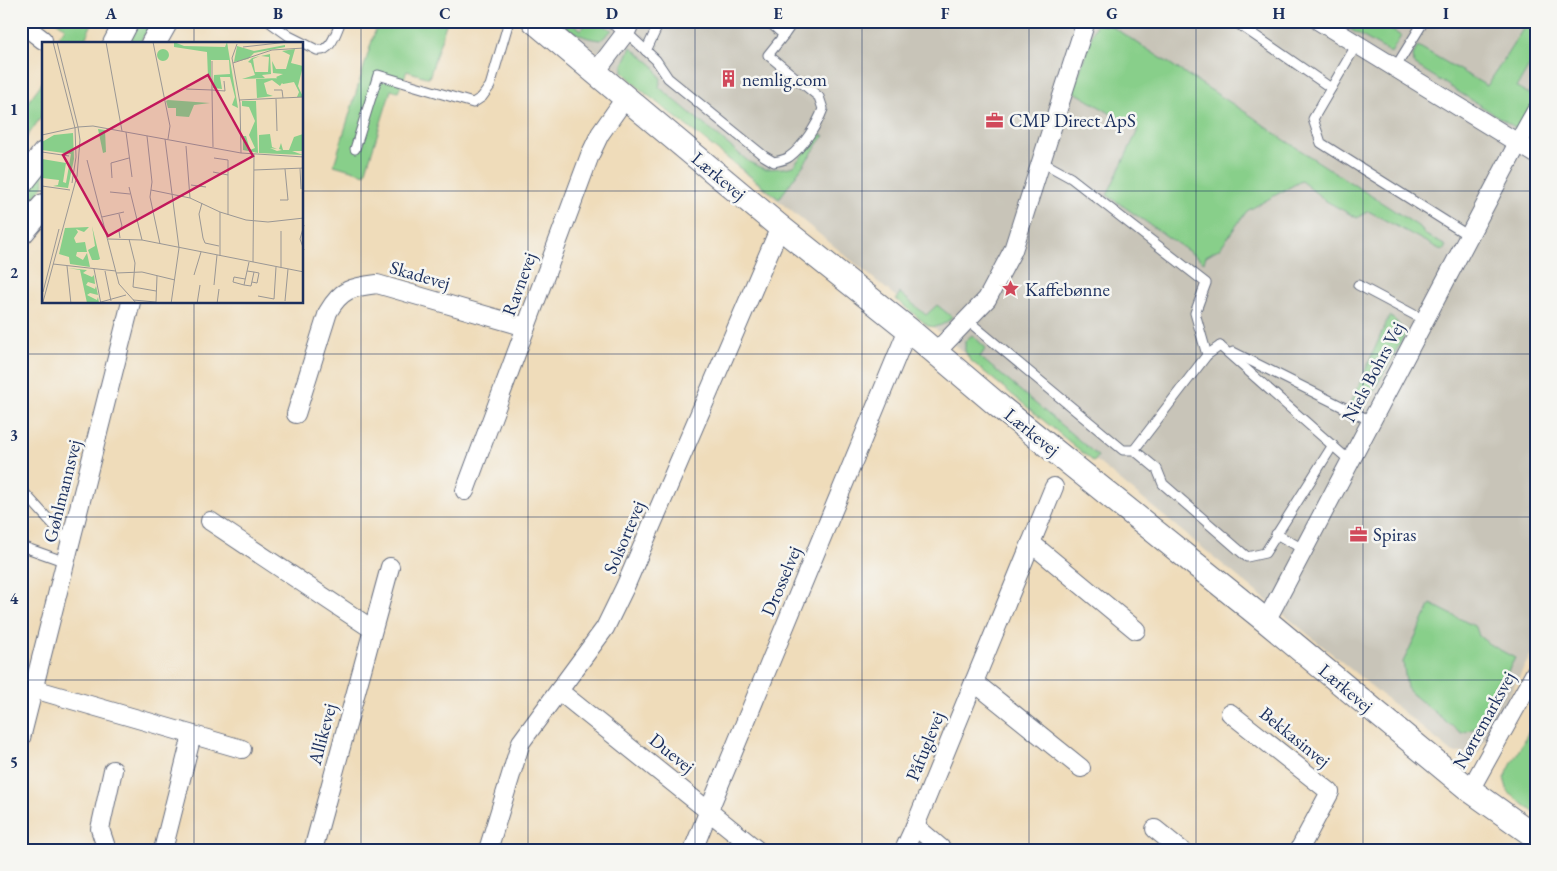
<svg xmlns="http://www.w3.org/2000/svg" width="1557" height="871" viewBox="0 0 1557 871" font-family="'EB Garamond',serif">
	<style>
		.industrial { fill: #c8c4b8 }
		.green { fill: #88cf8a; stroke: #527f74 }
		.lines { fill: none; stroke-linecap: round; stroke-linejoin: round }
		.lane-casing { stroke: #656c7e; stroke-width: 11 }
		.street-casing { stroke: #656c7e; stroke-width: 20 }
		.secondary-casing { stroke: #656c7e; stroke-width: 26 }
		.lane { stroke: #fff; stroke-width: 9 }
		.street { stroke: #fff; stroke-width: 18 }
		.secondary { stroke: #fff; stroke-width: 24 }
		.grid { fill: none; stroke: #1b2f5e; stroke-width: 1; stroke-opacity: 0.55 }
		.labels { text-anchor: middle; dominant-baseline: central; stroke-width: 5; stroke-linejoin: round; paint-order: stroke }
		.poi-label { font-size: 19px; fill: #1b2f5e; stroke: #f6f6f2; text-anchor: start }
		.street-label { font-size: 19px; fill: #1b2f5e; stroke: #f6f6f2 }
		.inset-road { fill: none; stroke: #9a9795; stroke-width: 1 }
		.view { fill: #c2185b; fill-opacity: 0.15; stroke: #c2185b; stroke-width: 2.5 }
		.inset-edge { fill: none; stroke: #1b2f5e; stroke-width: 2.5 }
		.neatline { fill: none; stroke: #1b2f5e; stroke-width: 2 }
		.grid-label { font-size: 16px; text-anchor: middle; font-weight: bold; fill: #1b2f5e }
	</style>
	<rect width="100%" height="100%" fill="#f6f6f2"/>
	<filter id="ink" filterUnits="userSpaceOnUse"><feTurbulence type="fractalNoise" baseFrequency=".02" numOctaves="2"/><feDisplacementMap in="SourceGraphic" scale="10" xChannelSelector="R" yChannelSelector="G"/><feConvolveMatrix kernelMatrix="1 2 1 2 8 2 1 2 1" color-interpolation-filters="sRGB"/></filter>
	<filter id="wash" filterUnits="userSpaceOnUse"><feTurbulence type="fractalNoise" baseFrequency=".0096" numOctaves="4" result="noise"/><feDisplacementMap in="SourceGraphic" scale="20" xChannelSelector="R" yChannelSelector="G"/><feGaussianBlur stdDeviation="1.12" result="paint"/><feColorMatrix in="noise" values="0 0 0 0 0 0 0 0 0 0 0 0 0 0 0 0 0 1.4 0 .05"/><feComposite in="paint" operator="in"/></filter>
	<g filter="url(#wash)">
		<rect width="100%" height="100%" fill="#efdcba"/>
		<polygon class="industrial" points="559,21 1536,21 1536,645 1478,753 1453,753"/>
		<g class="green">
			<polygon points="56,21 93,21 83,44 53,44 65,28"/>
			<polygon points="140,21 153,21 139,44 128,44"/>
			<polygon points="378,21 447,21 429,78 407,71 398,92 391,90 365,174 334,165"/>
			<path d="M557 21H571L581 30 589 21H595L612 30 601 40C584 39 571 31 557 21Z"/>
			<polygon points="1336,21 1377,21 1401,36 1391,53"/>
			<polygon points="1528,21 1536,24 1536,54 1517,87 1536,98 1536,102 1521,131 1414,64 1413,55 1418,46 1487,86"/>
			<polygon points="1096,24 1111,26 1253,117 1280,137 1421,228 1424,234 1446,246 1443,251 1368,211 1357,218 1326,201 1301,181 1247,211 1220,248 1206,256 1204,262 1107,195 1138,130 1073,91"/>
			<polygon points="631,47 654,66 661,79 659,87 749,162 765,169 785,168 793,166 821,134 824,136 779,199 640,89 623,72 623,65"/>
			<polygon points="44,80 44,113 21,145 21,111"/>
			<polygon points="44,171 44,185 21,213 21,201"/>
			<path d="M900 293 926 315 937 305 952 317C945 324 939 328 928 326L896 299Z"/>
			<polygon points="1389,316 1395,320 1406,333 1363,410 1351,403"/>
			<polygon points="972,335 986,348 980,357 1098,456 1094,462 970,360 965,351 965,341"/>
			<polygon points="1431,604 1476,627 1479,636 1489,644 1515,658 1478,727 1462,733 1449,724 1411,693 1407,688 1403,662"/>
			<polygon points="1536,718 1536,814 1508,792 1504,778"/>
		</g>
	</g>
	<g filter="url(#ink)">
		<g class="lines">
			<defs>
				<g id="lane">
					<path d="M606 21 626 32 656 60 668 78 764 156 774 162C778 161 785 160 789 157 803 147 817 125 823 109L819 97 768 55 784 35 768 21"/>
					<polyline points="1234,21 1331,88"/>
					<path d="M271 23 289 36 317 50C331 53 336 32 341 21"/>
					<polyline points="784,35 794,21"/>
					<polyline points="1357,44 1313,119 1321,143 1469,236"/>
					<polyline points="646,51 660,21"/>
					<polyline points="1395,68 1424,21"/>
					<polyline points="355,149 378,75 473,103 482,97 490,86 509,21"/>
					<polyline points="1042,162 1071,178 1206,283 1195,313 1207,355"/>
					<polyline points="1358,285 1424,320"/>
					<polyline points="967,320 1123,450 1134,450"/>
					<polyline points="1220,346 1207,355 1134,450 1157,469 1163,484 1247,557 1265,553 1333,445"/>
					<polyline points="1220,346 1350,461"/>
					<polyline points="1233,352 1371,421"/>
					<polyline points="21,489 70,543"/>
					<polyline points="1276,534 1303,549"/>
					<polyline points="21,546 66,562"/>
				</g>
				<g id="street">
					<polyline points="21,23 43,40"/>
					<polyline points="595,73 626,32 631,21"/>
					<polyline points="1536,111 1518,143 1536,154"/>
					<polyline points="936,352 987,299 1013,250 1086,21"/>
					<path d="M296 414 328 312C341 289 352 287 377 284L526 327"/>
					<polyline points="465,491 590,155 600,134 626,97"/>
					<polyline points="210,521 372,629"/>
					<polyline points="1031,543 1136,630"/>
					<polyline points="1266,621 1518,143 1319,21"/>
					<polyline points="974,682 1081,768"/>
					<polyline points="34,689 242,749"/>
					<polyline points="559,691 757,850"/>
					<polyline points="1230,713 1330,792 1299,850"/>
					<polyline points="21,738 131,302"/>
					<polyline points="1470,790 1536,671"/>
					<polyline points="915,826 943,850"/>
					<polyline points="1155,829 1181,850"/>
					<polyline points="107,850 100,829 113,770"/>
					<polyline points="163,850 190,743"/>
					<polyline points="313,850 390,567"/>
					<polyline points="488,850 521,742 605,628 625,587 780,227"/>
					<polyline points="693,850 709,810 908,329"/>
					<polyline points="904,850 915,826 1054,487"/>
				</g>
				<g id="secondary">
					<polyline points="534,21 780,227 908,329 1000,407 1266,621 1470,790 1536,837"/>
					<polyline points="115,44 127,21"/>
					<polyline points="153,44 166,21"/>
					<polyline points="21,183 44,154"/>
					<polyline points="21,233 44,206"/>
				</g>
			</defs>
			<use href="#lane" class="lane-casing"/>
			<use href="#street" class="street-casing"/>
			<use href="#secondary" class="secondary-casing"/>
			<use href="#lane" class="lane"/>
			<use href="#street" class="street"/>
			<use href="#secondary" class="secondary"/>
		</g>
	</g>
	<path class="grid" d="M194 21V44M361 21V850M528 21V850M695 21V850M862 21V850M1029 21V850M1196 21V850M1363 21V850M21 191H44M302 191H1536M194 302V850M21 354H1536M21 517H1536M21 680H1536"/>
	<defs>
		<symbol id="building-bare" viewBox="-9 -9 18 18"><path d="M-4-6H4V6H1V3H-1V6H-4ZM-2.5-4.3h1.7v1.8h-1.7ZM.8-4.3h1.7v1.8H.8ZM-2.5-1h1.7V.8h-1.7ZM.8-1h1.7V.8H.8Z" fill="#d1495b" stroke="#f6f6f2" stroke-width="2.5" paint-order="stroke"/></symbol>
		<symbol id="office-bare" viewBox="-9 -9 18 18"><path d="M-6-3h4V-5.5h4V-3h4V5H-6ZM-1-4.5V-3h2v-1.5ZM-6 0V1H6V0Z" fill="#d1495b" stroke="#f6f6f2" stroke-width="2.5" paint-order="stroke"/></symbol>
		<symbol id="sight-bare" viewBox="-9 -9 18 18"><path d="M0-6L1.8-2.2L6-1.7L2.9 1.2L3.7 5.4L0 3.3L-3.7 5.4L-2.9 1.2L-6-1.7L-1.8-2.2Z" fill="#d1495b" stroke="#f6f6f2" stroke-width="2.5" paint-order="stroke"/></symbol>
	</defs>
	<g fill-rule="evenodd">
		<use href="#building-bare" x="716" y="66" width="25" height="25"/>
		<use href="#office-bare" x="982" y="108" width="25" height="25"/>
		<use href="#sight-bare" x="998" y="276" width="25" height="25"/>
		<use href="#office-bare" x="1346" y="522" width="25" height="25"/>
	</g>
	<g class="labels">
		<g class="poi-label">
			<text x="742" y="79">nemlig.com</text>
			<text x="1009" y="120">CMP Direct ApS</text>
			<text x="1025" y="289">Kaffebønne</text>
			<text x="1373" y="534">Spiras</text>
		</g>
		<g class="street-label">
			<text transform="translate(719 176) rotate(40)">Lærkevej</text>
			<text transform="translate(420 275) rotate(16)">Skadevej</text>
			<text transform="translate(519 284) rotate(-70)">Ravnevej</text>
			<text transform="translate(1373 372) rotate(-62)">Niels Bohrs Vej</text>
			<text transform="translate(1032 432) rotate(39)">Lærkevej</text>
			<text transform="translate(62 491) rotate(-76)">Gøhlmannsvej</text>
			<text transform="translate(624 537) rotate(-67)">Solsortevej</text>
			<text transform="translate(781 581) rotate(-67)">Drosselvej</text>
			<text transform="translate(1346 688) rotate(40)">Lærkevej</text>
			<text transform="translate(1484 720) rotate(-61)">Nørremarksvej</text>
			<text transform="translate(322 734) rotate(-75)">Allikevej</text>
			<text transform="translate(1295 737) rotate(39)">Bekkasinvej</text>
			<text transform="translate(925 746) rotate(-68)">Påfuglevej</text>
			<text transform="translate(672 753) rotate(39)">Duevej</text>
		</g>
	</g>
	<g transform="translate(42 42)">
		<rect width="261" height="261" fill="#efdcba"/>
		<path d="M132 0 142 4 183 5 185 0 196 66 190 63 193 55 188 35H178L180 47 171 46 172 33 188 32 187 18H169V35H166L165 10 132 5ZM243 3V5L212 11 206 17 192 20 195 4 212 9ZM115 13a6 6 0 1 1 12 0a6 6 0 1 1-12 0ZM253 7 249 21 261 24 256 44 261 55H255L257 50 252 40 241 42 234 35 241 32 231 31 230 19 234 27H244L248 13 240 9ZM228 12 229 32 220 33 223 36 200 37 213 33 209 21 206 20 210 16 218 14 211 17 213 30H226L227 15 219 14ZM235 36 240 41 238 44 230 38 222 41 225 52 231 54 215 56 214 37ZM124 59 126 58 168 61 152 63 147 75 134 74V66H126ZM200 59H214L216 111 201 108V94H204L208 108 213 106 207 93 213 79 207 65 200 64ZM56 87 63 88 64 110 61 111ZM31 91 32 117 26 146 11 144 16 143 17 138 0 136V117L24 121 21 140 24 141 29 112 0 108V100L12 93ZM228 92 230 105 235 107 228 106 235 109 240 108 237 107 239 101 241 108H247L252 95 261 92V109H250L261 113 217 111V93ZM50 184 58 217 56 218H50L46 208 53 204ZM47 185 42 190 34 187 36 190 32 196 34 201 43 200 45 210H35L34 214 41 218 45 211 48 225 28 222 27 215 17 212 23 186ZM26 226 45 228 41 231 50 235 52 233 53 242 46 240 44 243 53 247 54 244 56 253 48 251 45 253 55 258 56 255 57 261H45L38 228Z" fill="#88cf8a"/>
		<path class="inset-road" d="M11 0 33 86M15 0 36 85 51 84 199 111 262 115M64 0 80 89M111 0 128 84 126 97M195 2 190 16 198 61 199 111M201 5 246 0M170 19V48L183 49 182 39M191 21 230 8 262 6M144 47 170 48 171 105M232 48H240L241 56M234 57 235 89M197 58 262 55M84 90 90 135M0 93 36 85 38 98 35 134 1 260M105 94 110 140 108 155 118 202M123 97 137 206 129 262M144 104 148 156M0 110 27 114M172 116 186 118V173M45 118 77 242 95 262M258 126 259 147M212 128 262 126M171 130 186 133M70 136 69 121 87 116M30 141 34 115 33 86M149 143 164 145M0 144 28 148M87 145 100 198M109 148 148 156 178 170 204 178 226 180 262 176M68 150 88 152M238 158H246L243 127M160 161 157 172 161 196 163 201 177 204M77 172 80 184 77 189 78 196M60 175 82 170M262 183 258 197 262 208M66 197 100 198 262 230M87 197 93 221 91 245 114 249M178 214V170M211 220 212 112M11 222 74 229M25 224 29 262M239 226V189M52 227 59 262M63 229 69 259M74 231 100 230 133 238M152 233 159 210M203 237 192 235 191 240 202 243 207 220M210 240 215 241 217 231 212 230M172 243 175 213M202 243 209 244 212 230 205 229M1 250 17 187M216 254 232 257 234 225M91 258 114 260 115 234M243 259 246 227M59 260 84 253M155 262 158 243M175 262 177 247"/>
		<path class="view" d="M166 33 211 114 66 194 21 113Z"/>
		<rect width="261" height="261" class="inset-edge"/>
	</g>
	<rect width="1557" height="871" fill="none" stroke="#f6f6f2" stroke-width="55"/>
	<rect x="28" y="28" width="1502" height="816" class="neatline"/>
	<g class="grid-label">
		<text x="111" y="19">A</text>
		<text x="278" y="19">B</text>
		<text x="445" y="19">C</text>
		<text x="612" y="19">D</text>
		<text x="778" y="19">E</text>
		<text x="945" y="19">F</text>
		<text x="1112" y="19">G</text>
		<text x="1279" y="19">H</text>
		<text x="1446" y="19">I</text>
		<text x="14" y="115">1</text>
		<text x="14" y="278">2</text>
		<text x="14" y="441">3</text>
		<text x="14" y="604">4</text>
		<text x="14" y="768">5</text>
	</g>
</svg>
